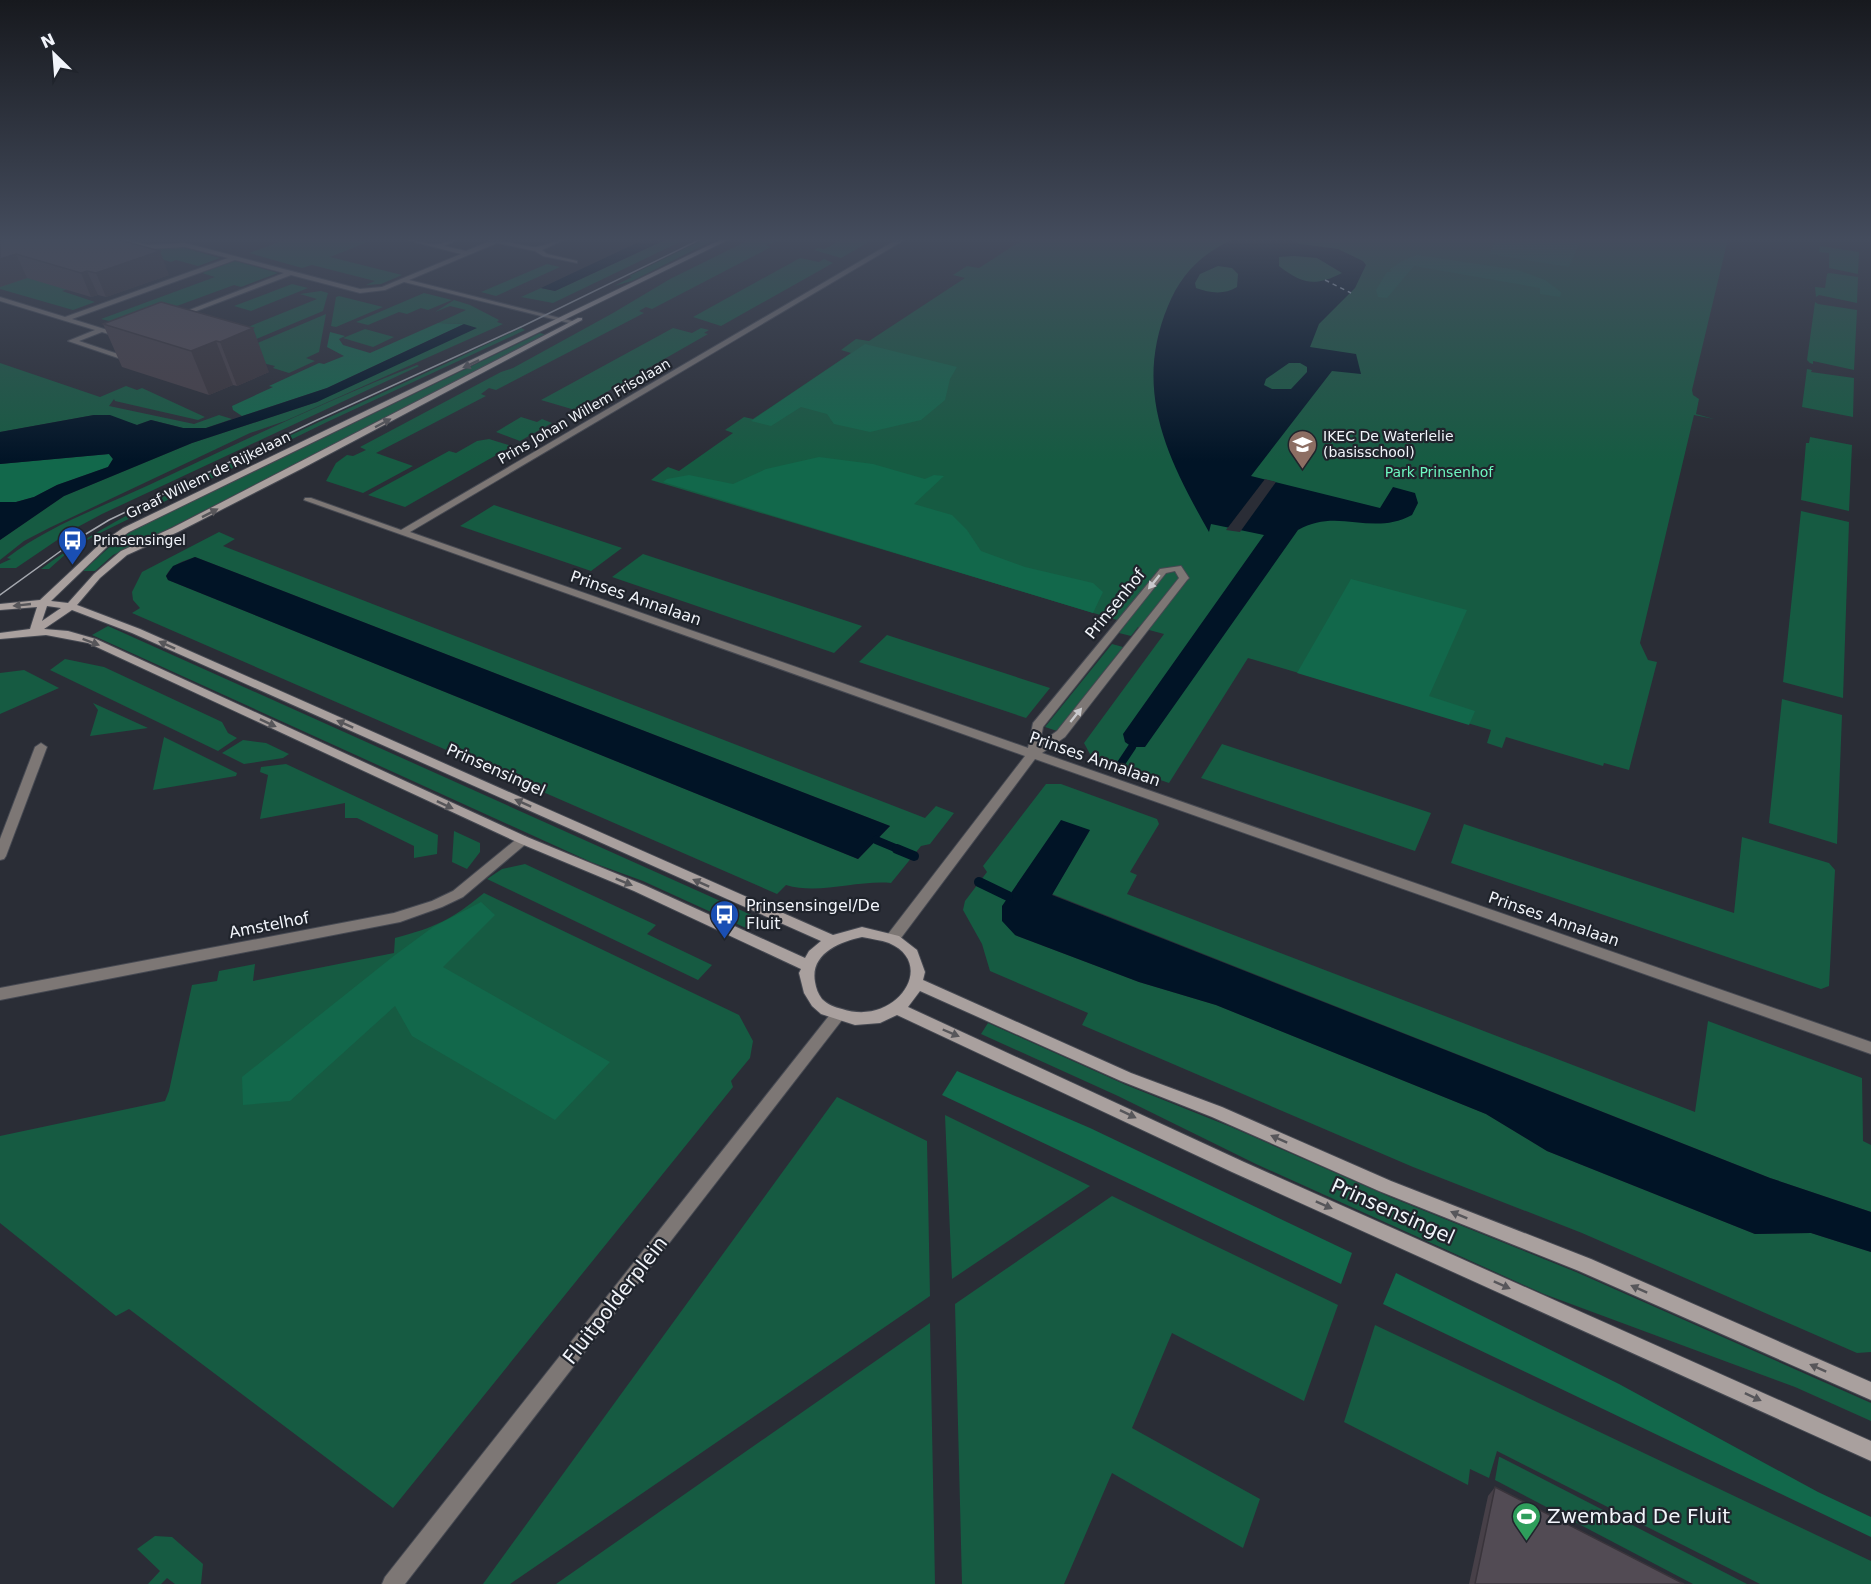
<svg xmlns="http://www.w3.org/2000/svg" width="1871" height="1584" viewBox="0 0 1871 1584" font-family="'DejaVu Sans',sans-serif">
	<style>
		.green { fill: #165b42; fill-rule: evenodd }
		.forest { fill: #12684b }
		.water { fill: #011426; fill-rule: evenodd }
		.pier { fill: #2a2d36 }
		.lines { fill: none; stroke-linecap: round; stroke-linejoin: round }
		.stream-far1 { stroke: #011426; stroke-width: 8 }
		.stream { stroke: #011426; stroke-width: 10 }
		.ferry { stroke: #ccdded; stroke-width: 1.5; stroke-dasharray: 4.5 4; stroke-linecap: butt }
		.street-casing { stroke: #464952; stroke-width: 2 }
		.secondary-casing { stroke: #464952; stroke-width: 2 }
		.street { fill: #7d7775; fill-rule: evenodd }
		.secondary { fill: #a9a09e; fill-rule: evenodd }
		.tram { stroke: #a5a8af; stroke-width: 1.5 }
		.wall { fill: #474048 }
		.shaded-wall { fill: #39343b }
		.building { fill: #524b54; stroke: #39343b; stroke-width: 1.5 }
		.oneway { fill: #57565a }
		.oneway2 { fill: #c9c9cc }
		.labels { text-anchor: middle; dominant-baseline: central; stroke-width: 4.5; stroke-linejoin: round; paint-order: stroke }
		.far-street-label { font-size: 14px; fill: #f2f5fb; stroke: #20242c }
		.far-poi-label { font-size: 14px; fill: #f2f5fb; stroke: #20242c; text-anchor: start }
		.far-park-label { font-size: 14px; fill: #6ef8c1; stroke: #20242c }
		.street-label { font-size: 16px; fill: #f2f5fb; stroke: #20242c }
		.poi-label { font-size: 16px; fill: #f2f5fb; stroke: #20242c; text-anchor: start }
		.near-street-label { font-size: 20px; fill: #f2f5fb; stroke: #20242c }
		.near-poi-label { font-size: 20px; fill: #f2f5fb; stroke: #20242c; text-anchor: start }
	</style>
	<rect width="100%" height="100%" fill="#2a2d36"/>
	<g class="green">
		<polygon points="59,239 144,250 181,247 220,258 198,266 176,260 171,262 158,258 62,291 95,302 73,310 0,289 0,268"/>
		<polygon points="288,239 370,241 330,257 402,275 381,284 366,285 375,281 312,265 302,268 249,253"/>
		<polygon points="667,239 686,239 553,303 521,297 541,288 555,291"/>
		<polygon points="704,239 716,239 632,281 614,286 632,277 629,276"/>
		<polygon points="751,239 785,239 766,245 771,247 652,309 646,307 639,311 644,313 496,390 489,388 481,394 486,396 376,453 413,466 363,493 326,481 336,463 347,455 353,456 366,450 360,447 501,372 513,368 613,313 670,279"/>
		<polygon points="842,239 874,239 841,258 814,250 818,248 825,249"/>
		<polygon points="1024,239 1728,239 1692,390 1693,395 1699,399 1696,414 1714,419 1694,415 1640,643 1648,660 1657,662 1629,770 1604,763 1603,766 1506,737 1502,748 1487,743 1491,730 1248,658 1169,783 1091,756 1084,743 1164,634 1138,627 1131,636 1119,633 1127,623 651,480 668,467 679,471 733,433 725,430 744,417 753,419 851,353 841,350 856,339 869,341 965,278 953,275 967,266 979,268"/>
		<polygon points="1820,246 1859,252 1858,274 1829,268 1829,253 1819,252"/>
		<polygon points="800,258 819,262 824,259 833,263 721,326 693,317"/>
		<polygon points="235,261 278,273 241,287 234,285 125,325 101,319 215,277 202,273"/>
		<polygon points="547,264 560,267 496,296 481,292"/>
		<polygon points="1829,273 1858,277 1857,303 1819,295 1816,297 1815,287 1825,288 1827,274"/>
		<polygon points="292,284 308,288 251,311 234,306"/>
		<polygon points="321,291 328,293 323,311 242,345 226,336 317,299 300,294"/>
		<polygon points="424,293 452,300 428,310 421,308 407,314 399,312 368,325 356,322"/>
		<polygon points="339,296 383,307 336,327 331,326 336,297"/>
		<polygon points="454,300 470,305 499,320 497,322 503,324 285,421 250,433 49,528 24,541 0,560 0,540 64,496 192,443 317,402 464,324 438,323 466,310 450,306 435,312"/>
		<polygon points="1815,302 1818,304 1857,310 1854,370 1813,361 1813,364 1810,363 1807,360"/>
		<polygon points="326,314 319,352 306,358 315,361 289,373 273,368 275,366 229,355"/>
		<path d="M521 328 525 330 327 422 94 536 68 552 49 569H41C99 526 163 497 228 465 325 418 424 375 521 328Z"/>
		<polygon points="673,328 692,333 701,328 709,330 704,333 708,334 575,410 541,400"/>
		<polygon points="365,329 394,337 373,347 343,338"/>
		<polygon points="540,333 547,335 170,528 113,555 95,571 83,571 114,543 137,528"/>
		<polygon points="0,363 100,397 126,386 137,390 142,388 205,417 198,420 115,401 114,399 109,406 194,424 219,415 232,419 206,428 183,428 151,420 137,425 94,415 0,432"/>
		<path d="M417 365 419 366 102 514 72 530 16 568H0V564L11 559 7 558C46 527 104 506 149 485 238 443 326 401 417 365Z"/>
		<polygon points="1807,369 1812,370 1811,372 1854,378 1853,417 1802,407"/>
		<polygon points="521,417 537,422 542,419 552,423 520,441 496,432"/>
		<polygon points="1810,437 1852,445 1849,511 1801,500 1806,443 1809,443"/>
		<polygon points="489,439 512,446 405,507 368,495 449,451 456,453 477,441"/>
		<polygon points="494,505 622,548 591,571 460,526"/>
		<polygon points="1801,511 1849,522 1843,698 1783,682"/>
		<path d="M219 532 235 539 223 546 925 818 936 806 954 813 930 844 921 846 891 883C857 880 819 895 786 885L777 894 132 613 140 608 133 600 132 592 142 572ZM195 557 890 826 858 859 168 580 166 576C171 564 184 561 195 557Z"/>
		<polygon points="643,554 862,626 834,653 612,577"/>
		<polygon points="108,626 756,917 746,928 643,881 591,862 92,635"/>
		<polygon points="887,635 1050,688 1026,718 859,662"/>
		<polygon points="1112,644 1123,647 1057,731 1045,727"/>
		<polygon points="65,659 104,667 222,722 228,733 237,738 218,751 50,670"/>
		<polygon points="24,670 59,688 0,714 0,673"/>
		<polygon points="1782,699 1842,715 1837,844 1769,823"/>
		<polygon points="93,703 148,728 90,736 98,710"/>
		<polygon points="164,737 237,773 236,776 153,790"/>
		<polygon points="243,740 266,743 289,754 283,758 244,764 222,753"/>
		<polygon points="1222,744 1431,813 1415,851 1201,778"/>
		<polygon points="286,764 438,835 437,854 414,858 414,846 357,818 345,818 345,803 260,819 268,775 260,772 261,767"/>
		<polygon points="1046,784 1061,784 1157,819 1159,824 1130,872 1137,875 1127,894 1695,1112 1708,1021 1862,1078 1863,1141 1871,1145 1871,1212 1770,1178 1052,894 1090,830 1015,935 1139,982 1216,1005 1486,1114 1547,1151 1755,1234 1811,1233 1871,1252 1871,1352 1857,1353 1582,1233 1413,1167 1082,1025 1088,1013 990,971 982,944 963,910 965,901 987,872 983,866"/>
		<polygon points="1464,824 1734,913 1742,837 1829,863 1835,870 1829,986 1821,989 1451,863"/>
		<polygon points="454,831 480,843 480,852 467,869 452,862"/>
		<polygon points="525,864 656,925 647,934 712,965 698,980 487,879 502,869"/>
		<path d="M484 893 739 1015 753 1041 750 1058 731 1081 733 1087 393 1508 129 1309 116 1316 0 1223V1136L165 1101 169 1091 192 985 217 981 219 971 255 964 253 981 394 953 395 938C436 927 451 920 484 893Z"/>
		<polygon points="988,1023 1126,1085 1231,1127 1390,1197 1576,1272 1871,1403 1871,1421 1795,1387 1544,1294 1256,1164 1118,1096 981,1034"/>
		<polygon points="837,1097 927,1141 930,1296 510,1584 483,1584"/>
		<polygon points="945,1115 1090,1186 952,1279"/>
		<polygon points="1112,1196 1338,1305 1304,1401 1172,1333 1132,1428 1260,1499 1243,1548 1112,1473 1064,1584 962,1584 955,1304"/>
		<polygon points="930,1323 935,1584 556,1584"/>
		<polygon points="1375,1325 1871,1561 1871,1584 1760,1584 1497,1451 1489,1478 1470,1469 1468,1485 1344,1422"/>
		<polygon points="1499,1457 1500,1457 1747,1584 1693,1584 1495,1480"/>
		<polygon points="155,1536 172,1537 203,1564 201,1584 175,1584 167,1578 161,1584 148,1584 160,1571 137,1549"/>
	</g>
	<g class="forest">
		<polygon points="1497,239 1581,239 1569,267 1489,254"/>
		<polygon points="1417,255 1518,270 1545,280 1561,292 1560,297 1540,294 1540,288 1414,266 1387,298 1378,297 1376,290 1387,272 1390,272 1392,271 1389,270 1402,261"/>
		<polygon points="438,323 464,324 327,388 242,416 233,410 232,406 273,387 269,386 319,363 324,364 344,356 327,347 330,332 345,336 339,339 343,345 370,353"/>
		<polygon points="865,344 957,367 950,379 945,400 921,420 870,432 834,424 827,414 801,407 771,426 751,421"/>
		<polygon points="109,454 113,459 108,467 57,485 34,497 16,502 0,502 0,464"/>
		<polygon points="819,457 873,464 925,479 934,475 944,476 914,504 952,515 967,530 981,551 1025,567 1093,583 1103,592 1093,613 663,482 667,479 689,475 733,484 766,469"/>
		<polygon points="1351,579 1467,610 1429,696 1475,711 1469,725 1297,673"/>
		<polygon points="481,902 495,915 443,967 610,1062 555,1120 412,1036 395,1006 290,1101 243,1105 242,1077 395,955 433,927"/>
		<polygon points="957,1071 1090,1128 1352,1253 1341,1284 942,1095"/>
		<polygon points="1396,1273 1619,1384 1818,1492 1871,1517 1871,1537 1383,1304"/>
	</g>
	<g class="water">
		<polygon points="645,239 667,239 555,291 541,288"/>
		<path d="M1234 239H1290L1300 244 1338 249 1363 261 1366 265 1355 288 1319 324 1310 347 1356 354 1361 374 1332 371 1251 476 1380 508 1393 487 1415 493 1418 503 1412 515C1371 537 1338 507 1298 530L1145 747H1132L1125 742 1123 734 1264 535 1211 524 1209 532C1167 458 1133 390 1168 306 1181 274 1202 253 1234 239ZM1294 256 1317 258 1342 273C1315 287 1302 284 1279 266V257ZM1218 266 1232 268 1238 274 1237 287C1224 295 1210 293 1196 288L1195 283 1200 274ZM1289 363H1300L1307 367V372L1291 389H1272L1264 385 1266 379Z"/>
		<polygon points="464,324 477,328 317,402 192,443 64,496 0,540 0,502 16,502 34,497 57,485 108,467 113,459 109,454 0,464 0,432 94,415 110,415 137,425 151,420 183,428 206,428 327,388"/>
		<polygon points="195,557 890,826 858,859 168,580 166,576 173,566"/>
		<polygon points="1061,820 1090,830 1052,895 1770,1178 1871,1212 1871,1252 1811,1233 1755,1234 1547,1151 1486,1114 1216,1005 1139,982 1015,935 1002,921 1002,906"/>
	</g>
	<polygon class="pier" points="1265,479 1276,482 1240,532 1226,530"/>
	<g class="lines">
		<g class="stream-far1">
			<polyline points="1120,765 1132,747"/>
			<polyline points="876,840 900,850"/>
		</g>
		<g class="stream">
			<polyline points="897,849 914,856"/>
			<polyline points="979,882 1008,896"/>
		</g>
		<polyline class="ferry" points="1325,280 1351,293"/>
		<defs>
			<g id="street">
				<path d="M114 239H125L147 245 185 243 360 289 382 287 461 254 403 239C414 239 430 246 439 244 446 243 451 239 459 239L444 246 466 251 490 241 485 239C502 239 517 245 533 247 544 248 555 239 566 239L542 250 547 254 577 261V263L543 256 535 251 497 243 409 280 576 322 573 324 404 282 385 290 360 293 291 275 178 318H174V316L284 273 235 260 72 319 156 345 121 359 68 341 95 330 0 301V297L65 317 228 258 185 247 147 249ZM102 332 145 345 121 355 79 341Z"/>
				<path d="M898 239H906L410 532 1028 748 1033 723 1160 569 1181 566 1189 578 1187 580 1065 737 1042 753 1871 1042V1054L1035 759 898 942 893 943 888 942 886 938 888 934 1025 756 304 500 305 498H311L401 530ZM1175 571 1179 578 1057 731 1040 743 1043 727 1166 573Z"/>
				<polygon points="41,743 47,747 6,856 4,859 0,860 0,839 35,747"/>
				<polygon points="523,836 527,837 529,840 527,843 463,897 442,907 400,922 0,1000 0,988 394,913 432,901 453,891 519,837"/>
				<polygon points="837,1010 842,1012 844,1016 842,1020 405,1584 382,1584 385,1577 832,1012"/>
			</g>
			<path id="secondary" d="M722 239H730L129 532 107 547 51 601 68 603 94 574 121 551 172 528 578 318H582V320L303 468 178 532 127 555 100 578 77 605 140 629 833 935 862 927 899 936 917 950 925 972 923 980 1131 1073 1222 1107 1391 1181 1591 1259 1871 1382V1400L1579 1271 1379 1191 1212 1117 1121 1081 920 991 908 1007 1244 1162 1871 1441V1461L1232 1172 897 1015 880 1023 855 1025 821 1014 812 1006 804 993 799 973 801 969 634 891 519 843 88 643 46 635 0 639V633L30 629 37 607 0 610V604L40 600 101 543 123 528ZM47 606 61 608 42 621ZM72 610 132 633 821 941 809 951 805 958 644 885 527 837 96 639 68 631 44 629ZM862 937C871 939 881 940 889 943 938 964 896 1027 842 1009 834 1007 828 1005 822 999 818 994 816 988 815 982 810 954 839 942 862 937Z"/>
		</defs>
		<use href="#street" class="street-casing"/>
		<use href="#secondary" class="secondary-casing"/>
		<use href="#street" class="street"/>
		<use href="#secondary" class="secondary"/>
		<polyline class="tram" points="0,595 76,540 109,520 315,421 523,326 701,239"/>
	</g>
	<g class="wall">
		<polygon points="0,239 169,275 106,297 98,295 91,297 27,278 0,287"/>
		<polygon points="161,302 269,372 237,386 233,385 209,395 122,367 103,324"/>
		<polygon points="1495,1487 1684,1584 1469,1584 1488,1496"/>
	</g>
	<g class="shaded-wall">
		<polygon points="160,251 169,275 106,297 96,273"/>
		<polygon points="16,254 27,278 0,287 0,259"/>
		<polygon points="87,271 98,295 91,297 81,273"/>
		<polygon points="253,328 269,372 237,386 220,342"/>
		<polygon points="216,341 233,385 209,395 191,351"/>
	</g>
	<g class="building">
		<polygon points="0,239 116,239 160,251 96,273 87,271 81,273 16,254 0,259"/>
		<polygon points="161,302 253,328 220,342 216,341 191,351 103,324"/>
		<polygon points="1495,1487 1684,1584 1475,1584"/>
	</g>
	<defs><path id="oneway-solid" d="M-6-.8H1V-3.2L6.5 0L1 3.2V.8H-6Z" transform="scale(1.5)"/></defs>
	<g class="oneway">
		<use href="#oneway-solid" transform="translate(471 364) rotate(155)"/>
		<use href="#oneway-solid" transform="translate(383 423) rotate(-28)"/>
		<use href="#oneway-solid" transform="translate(210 513) rotate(-27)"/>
		<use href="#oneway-solid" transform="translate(22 605) rotate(174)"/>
		<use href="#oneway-solid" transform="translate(91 642) rotate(21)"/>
		<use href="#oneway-solid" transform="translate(167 645) rotate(-156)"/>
		<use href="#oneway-solid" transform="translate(268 723) rotate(25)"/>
		<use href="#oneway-solid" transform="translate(345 724) rotate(-156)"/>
		<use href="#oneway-solid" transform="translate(523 803) rotate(-156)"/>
		<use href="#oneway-solid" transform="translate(445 805) rotate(25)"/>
		<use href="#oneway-solid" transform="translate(624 882) rotate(22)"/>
		<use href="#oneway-solid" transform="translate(701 883) rotate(-156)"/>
		<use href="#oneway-solid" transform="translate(951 1033) rotate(23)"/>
		<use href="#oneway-solid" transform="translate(1128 1114) rotate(26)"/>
		<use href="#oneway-solid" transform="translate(1279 1139) rotate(-156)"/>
		<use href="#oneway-solid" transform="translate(1324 1205) rotate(24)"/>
		<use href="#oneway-solid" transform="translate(1459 1215) rotate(-158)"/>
		<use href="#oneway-solid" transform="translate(1502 1285) rotate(24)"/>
		<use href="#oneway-solid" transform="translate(1639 1289) rotate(-156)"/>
		<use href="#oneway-solid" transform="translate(1818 1368) rotate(-156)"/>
		<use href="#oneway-solid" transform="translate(1753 1397) rotate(25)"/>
	</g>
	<g class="oneway2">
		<use href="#oneway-solid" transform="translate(1154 582) rotate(129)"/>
		<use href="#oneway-solid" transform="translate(1076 715) rotate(-51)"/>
	</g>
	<linearGradient id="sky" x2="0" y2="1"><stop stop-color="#17191e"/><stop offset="0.52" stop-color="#444c5d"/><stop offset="1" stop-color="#444c5d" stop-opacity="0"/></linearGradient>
	<rect width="1871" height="461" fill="url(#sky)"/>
	<defs>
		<symbol id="school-pin" viewBox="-11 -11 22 30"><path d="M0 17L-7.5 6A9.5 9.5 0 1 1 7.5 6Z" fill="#8d6e63" stroke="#20242c"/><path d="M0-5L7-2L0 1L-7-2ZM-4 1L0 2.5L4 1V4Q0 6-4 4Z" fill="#fff"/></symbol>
		<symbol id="bus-pin" viewBox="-11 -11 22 30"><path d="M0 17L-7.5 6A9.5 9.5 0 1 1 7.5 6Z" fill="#1a4fb4" stroke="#20242c"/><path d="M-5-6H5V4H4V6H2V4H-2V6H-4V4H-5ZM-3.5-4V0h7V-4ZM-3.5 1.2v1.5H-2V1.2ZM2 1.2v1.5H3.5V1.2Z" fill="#fff"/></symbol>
		<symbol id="stadium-pin" viewBox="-11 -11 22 30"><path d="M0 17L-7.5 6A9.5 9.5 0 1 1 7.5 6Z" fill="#2e9e5b" stroke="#20242c"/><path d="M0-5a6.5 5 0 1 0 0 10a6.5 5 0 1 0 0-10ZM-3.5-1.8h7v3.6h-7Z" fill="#fff"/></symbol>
	</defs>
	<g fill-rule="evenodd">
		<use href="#school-pin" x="1286" y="428" width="33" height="45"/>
		<use href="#bus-pin" x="56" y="524" width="33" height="45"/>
		<use href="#bus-pin" x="708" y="898" width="33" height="45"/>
		<use href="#stadium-pin" x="1510" y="1500" width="33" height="45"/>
	</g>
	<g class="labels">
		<g class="far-street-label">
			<text transform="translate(584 411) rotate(-30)">Prins Johan Willem Frisolaan</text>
			<text transform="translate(208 475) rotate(-26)">Graaf Willem de Rijkelaan</text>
		</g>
		<g class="far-poi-label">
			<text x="1323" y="436">IKEC De Waterlelie<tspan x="1323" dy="16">(basisschool)</tspan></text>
			<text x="93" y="540">Prinsensingel</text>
		</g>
		<g class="far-park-label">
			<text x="1439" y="472">Park Prinsenhof</text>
		</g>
		<g class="street-label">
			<text transform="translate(636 598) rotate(19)">Prinses Annalaan</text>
			<text transform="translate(1115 604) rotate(-51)">Prinsenhof</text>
			<text transform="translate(1095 759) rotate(19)">Prinses Annalaan</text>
			<text transform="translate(496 770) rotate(24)">Prinsensingel</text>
			<text transform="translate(1554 919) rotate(19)">Prinses Annalaan</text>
			<text transform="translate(269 925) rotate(-11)">Amstelhof</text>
		</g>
		<g class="poi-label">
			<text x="746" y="905">Prinsensingel/De<tspan x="746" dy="18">Fluit</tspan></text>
		</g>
		<g class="near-street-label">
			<text transform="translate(1393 1211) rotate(24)">Prinsensingel</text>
			<text transform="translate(615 1300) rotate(-52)">Fluitpolderplein</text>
		</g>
		<g class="near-poi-label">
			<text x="1547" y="1516">Zwembad De Fluit</text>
		</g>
	</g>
	<g transform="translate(54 54) rotate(335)" stroke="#20242c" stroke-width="4.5" paint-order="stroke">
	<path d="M0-4.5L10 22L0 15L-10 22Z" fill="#f2f5fb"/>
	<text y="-9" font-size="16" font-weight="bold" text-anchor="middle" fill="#f2f5fb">N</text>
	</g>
</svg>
